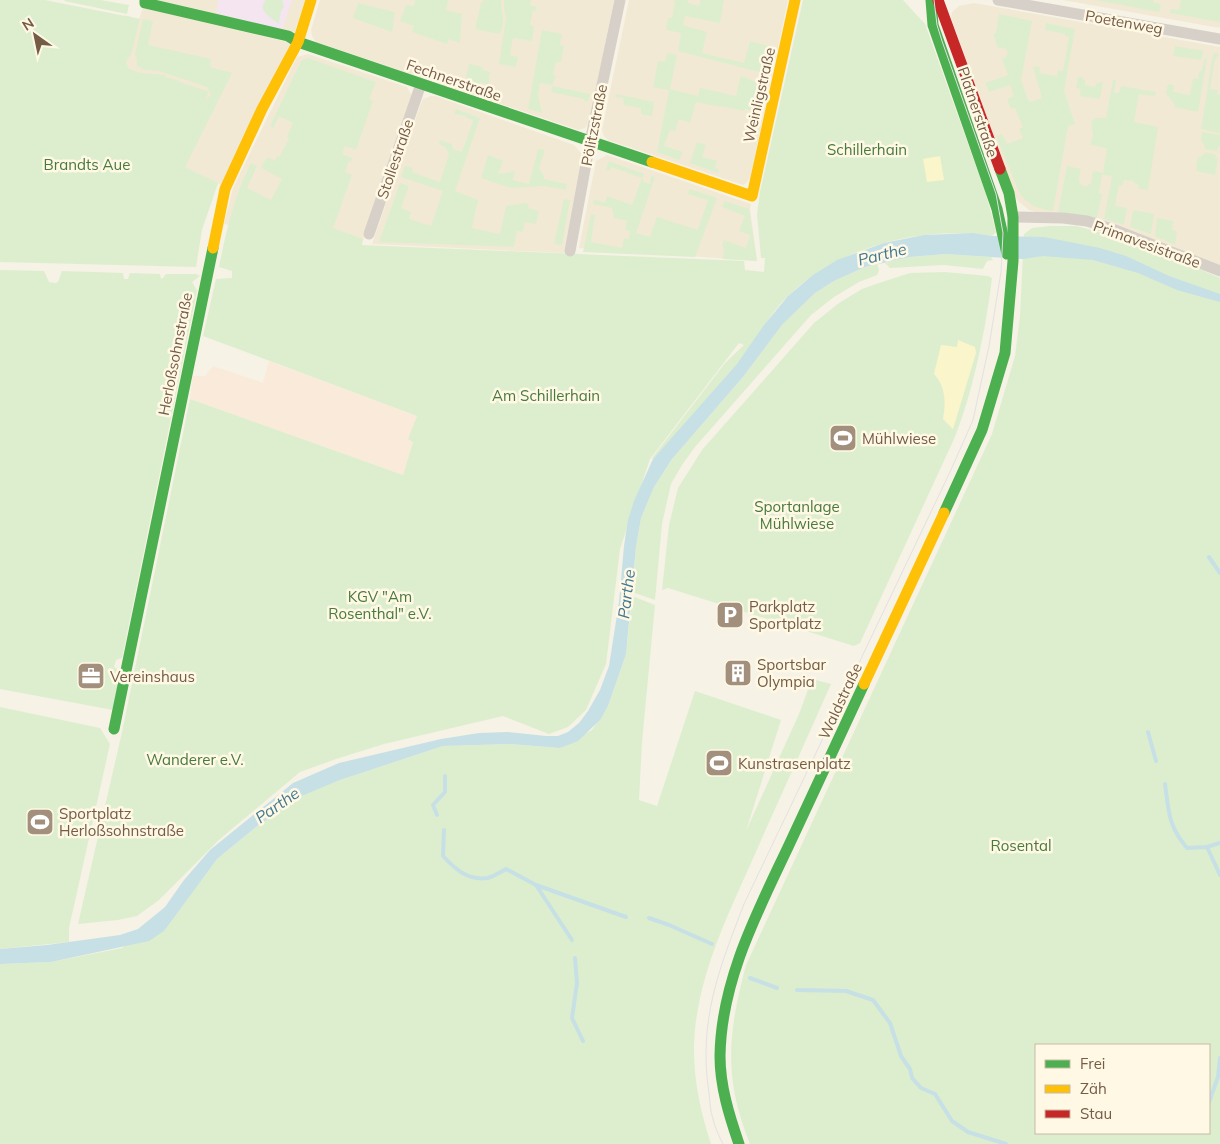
<svg xmlns="http://www.w3.org/2000/svg" width="1220" height="1144" viewBox="0 0 1220 1144" font-family="Mulish,sans-serif">
	<style>
		.residential { fill: #f2e9d4 }
		.commercial { fill: #faead9 }
		.education { fill: #f4e5f0 }
		.green { fill: #ddeece; fill-rule: evenodd }
		.sand { fill: #fbf5cb }
		.water { fill: #c6e0e6 }
		.lines { fill: none; stroke-linecap: round; stroke-linejoin: round }
		.stream { stroke: #c6e0e6; stroke-width: 4 }
		.street { stroke: #d7d0c8; stroke-width: 11 }
		.fast { stroke: #4caf50; stroke-width: 11 }
		.slow { stroke: #ffc107; stroke-width: 11 }
		.jam { stroke: #c62828; stroke-width: 11 }
		.tram { stroke: #e4e0e3; stroke-width: 1 }
		.labels { text-anchor: middle; dominant-baseline: central; stroke-width: 5; stroke-linejoin: round; paint-order: stroke }
		.street-label { font-size: 15px; fill: #745c45; stroke: #fff8e5 }
		.park-label { font-size: 15px; fill: #477a3d; stroke: #fff8e5 }
		.poi-label { font-size: 15px; fill: #745c45; stroke: #fff8e5; text-anchor: start }
		.water-label { font-size: 16px; font-style: italic; fill: #417890; stroke: #fff8e5 }
	</style>
	<rect width="100%" height="100%" fill="#f6f2e5"/>
	<g class="residential">
		<polygon points="154,0 305,0 294,34"/>
		<polygon points="320,0 614,0 589,123 585,128 579,130 316,42 312,36 311,30"/>
		<polygon points="629,0 788,0 750,178 746,183 743,185 608,140 604,136 602,130"/>
		<polygon points="1063,0 1220,0 1220,28"/>
		<polygon points="974,3 1220,47 1220,266 1183,252 1036,212 1029,210 1019,202 1016,198 951,18 952,12 959,6"/>
		<polygon points="143,8 291,43 221,185 176,163 111,81 124,15 139,19"/>
		<polygon points="308,54 407,87 413,98 362,243 287,240 224,224 233,188 297,57"/>
		<polygon points="431,96 435,96 574,145 582,154 564,253 372,244 421,103 423,99"/>
		<polygon points="607,155 751,204 750,209 757,261 579,248 596,161"/>
	</g>
	<polygon class="commercial" points="269,361 417,416 409,439 413,441 403,475 190,399 193,376 205,376 213,366 263,383"/>
	<polygon class="education" points="218,0 292,0 282,30 216,13"/>
	<g class="green">
		<polygon points="0,0 45,0 140,19 131,55 127,59 126,63 129,69 141,73 165,75 165,77 177,80 180,82 207,91 208,94 205,100 211,95 207,87 159,71 144,70 137,66 137,58 135,55 143,19 153,21 148,45 211,59 210,67 232,73 185,167 218,183 202,230 196,267 0,262"/>
		<polygon points="65,0 100,0 129,5 127,14 64,1"/>
		<path d="M265 0H282L284 7 281 11 279 22 280 24C275 22 265 14 263 9 262 6 264 3 265 0Z"/>
		<polygon points="415,0 448,0 446,10 462,14 460,43 449,39 447,44 412,32 414,26 400,21 406,5 414,6"/>
		<path d="M484 0H501C501 12 507 23 499 34L475 29 481 3Z"/>
		<polygon points="504,0 531,0 530,5 537,7 536,11 533,10 530,25 534,26 532,41 513,38 510,55 518,57 516,67 499,64 506,18 504,8"/>
		<polygon points="673,0 688,0 688,3 700,6 700,0 724,0 720,23 685,16 683,25 707,32 702,53 744,63 750,41 773,47 767,74 678,51 681,33 666,30 668,18 672,18 675,2"/>
		<path d="M803 0H903L925 24 986 194 996 232 992 236C922 225 840 246 788 296 767 316 755 343 736 366 710 398 681 428 653 459L652 458 725 363 744 345 739 343 650 459 620 549 606 664 586 710 568 727 549 734 503 716 384 744 336 759 300 772 220 839 159 900 137 916 118 920 78 924 122 732 190 399 403 475 413 442 408 439 417 416 203 336 216 279 232 278V271L219 267C226 232 234 196 251 163L257 166 247 188 271 200 282 179 261 168 267 157 275 161 277 156 279 157 289 139 287 137 293 123 279 116 273 128 270 126 301 61 308 58 376 82 369 99 373 101 356 150 345 146 342 154 352 158 351 162 349 161 345 172 352 175 333 228 363 239 362 245 744 261 745 270 764 272 765 258H761L757 214 760 192Z"/>
		<polygon points="1095,0 1153,0 1153,2 1161,4 1159,12"/>
		<polygon points="1181,0 1220,0 1220,22 1170,13 1171,9 1179,10"/>
		<polygon points="358,3 395,12 392,32 353,18"/>
		<path d="M999 14 1032 21 1021 80 1029 102 1042 98 1033 66 1040 67 1039 73 1057 76 1058 70 1063 71 1069 37 1065 36V34L1045 30 1046 23 1075 29 1064 91 1075 124 1068 126 1053 211C1039 209 1028 205 1020 194L996 136 1002 134 1007 144 1023 138 1019 129 1023 127 1015 108 1011 109 1007 99 1014 96 1010 85 989 92 985 83 1008 75 1002 59 1006 57 1008 53 1005 48H998L993 34 996 33Z"/>
		<polygon points="542,30 562,34 560,45 564,46 561,62 556,62 553,75 556,76 552,85 540,83 538,94 542,113 528,109"/>
		<polygon points="1175,46 1204,51 1201,60 1173,56"/>
		<polygon points="667,53 677,55 670,89 698,96 700,88 736,96 741,76 765,86 759,112 745,109 744,111 721,106 721,107 696,102 690,123 679,119 675,131 670,130 664,146 683,152 679,160 657,152 669,90 653,87 658,61 665,62"/>
		<polygon points="1213,53 1220,54 1215,59 1210,89 1218,90 1217,94 1220,95 1220,133 1201,129"/>
		<polygon points="1204,59 1207,59 1198,112 1174,107 1175,105 1166,93 1168,84 1174,85 1173,92 1190,95 1193,78 1198,79 1199,71 1202,71"/>
		<polygon points="469,64 483,67 482,70 491,72 489,76 489,85 480,82 477,91 464,86"/>
		<polygon points="1078,77 1082,77 1085,81 1085,85 1095,87 1096,84 1103,81 1100,99 1080,96 1081,89 1076,88"/>
		<polygon points="1113,80 1116,80 1114,93 1119,93 1121,86 1156,92 1155,96 1139,94 1134,122 1158,127 1148,190 1139,189 1139,185 1134,183 1134,181 1124,180 1122,186 1119,185 1115,206 1127,208 1124,225 1104,219 1112,176 1102,175 1099,193 1102,194 1097,218 1058,212 1067,166 1081,169 1079,179 1080,184 1086,187 1091,183 1093,171 1103,173 1107,148 1090,145 1093,136 1091,121 1096,118 1106,118"/>
		<polygon points="552,86 590,94 588,102 584,101 584,99 551,92"/>
		<polygon points="616,94 654,102 652,116 641,114 641,108 623,105 624,98 615,97"/>
		<polygon points="456,109 480,118 455,191 478,200 472,228 500,234 506,206 524,203 529,204 528,208 539,211 536,224 525,222 523,232 517,231 514,247 379,242 400,183 409,186 401,208 411,212 409,219 431,226 443,191 401,177 405,166 413,168 412,172 440,182 449,154 445,147 439,144 440,140 452,144 453,149 462,152 473,121 471,119 466,118 466,116 454,114"/>
		<polygon points="1202,132 1220,135 1220,147 1218,147 1217,151 1205,149 1204,144 1201,141"/>
		<polygon points="697,142 706,145 702,157 717,161 715,168 719,169 718,173 690,163"/>
		<polygon points="538,149 545,150 539,168 544,176 544,179 567,184 566,190 544,186 511,188 481,178 488,155 503,161 498,174 515,171 513,180 529,184"/>
		<polygon points="1205,152 1216,155 1215,158 1218,159 1215,175 1196,171 1198,157 1202,156"/>
		<polygon points="609,161 644,174 642,178 644,182 650,184 651,176 655,177 636,233 650,237 657,217 698,230 708,200 688,194 690,189 717,198 695,257 583,252 591,214 595,215 591,242 622,248 624,238 629,239 630,231 625,230 627,221 614,218 612,208 593,204 594,199 605,203 607,196 632,205 642,178 611,167 610,171 606,170"/>
		<polygon points="564,199 570,200 562,245 554,244"/>
		<polygon points="724,201 749,209 757,261 723,259 724,249 722,245 724,240 746,248 750,235 739,231 745,216 722,207"/>
		<polygon points="1133,210 1154,214 1151,234 1130,227"/>
		<polygon points="1157,218 1173,221 1172,230 1177,231 1175,245 1155,236"/>
		<path d="M1049 226H1076L1135 241 1220 278V1144H750C723 1077 728 1033 746 965L992 434 1015 356 1020 316 1024 234 1032 228ZM1036 1045H1209V1133H1036Z"/>
		<polygon points="945,254 991,257 993,260 987,261 983,269 944,265 890,268 885,263 910,257"/>
		<polygon points="877,264 879,270 877,275 859,282 834,297 811,315 695,447 682,465 671,484 662,524 655,600 632,592 636,547 641,518 654,487 672,459 743,377 782,325 815,293 834,281 865,267"/>
		<polygon points="0,270 44,271 49,282 55,283 58,282 62,271 123,273 124,279 128,279 130,273 160,274 161,279 163,278 166,274 196,274 200,276 192,282 197,291 122,658 116,660 114,667 120,671 113,710 0,689"/>
		<path d="M945 272 988 276 992 278C986 328 973 393 954 439L860 643 854 646 668 588 662 590 669 525 678 488 702 450 814 323 839 303 862 289 879 283 910 273Z"/>
		<path d="M632 596 655 605 642 742 639 800 657 806 695 691 781 720 746 831 799 714 812 679 831 684C806 741 780 797 755 854 731 908 704 962 696 1021 690 1063 698 1104 711 1144H0V964L51 962 122 948 195 888 217 859 256 827 299 796 340 780 443 746 510 744 560 748 592 730 608 706 626 654Z"/>
		<polygon points="0,707 100,728 110,744 69,928 69,942 0,949"/>
	</g>
	<g class="sand">
		<polygon points="940,156 944,180 927,182 923,159"/>
		<path d="M958 340 975 347 976 353 953 429 943 419C946 403 946 387 934 374L941 345 957 347Z"/>
	</g>
	<polygon class="water" points="973,233 992,236 1044,237 1100,248 1126,256 1169,276 1220,294 1220,302 1177,290 1138,273 1093,260 1043,256 1023,259 945,254 910,257 865,267 834,281 815,293 782,325 743,377 672,459 654,487 641,518 636,547 626,654 608,706 600,720 578,741 560,748 510,744 443,746 340,780 299,797 256,827 217,859 164,931 149,941 51,962 0,964 0,949 47,945 120,935 138,929 165,907 184,880 210,850 293,783 339,763 441,739 479,733 507,732 546,736 558,736 568,732 579,723 588,711 600,690 609,666 619,602 624,546 628,520 634,501 653,459 737,364 764,325 788,296 813,275 837,260 884,243 924,235"/>
	<g class="lines">
		<g class="stream">
			<polyline points="1209,557 1220,573"/>
			<polyline points="1148,732 1156,761"/>
			<path d="M1165 784C1169 812 1168 826 1187 848L1207 847 1220 843"/>
			<polyline points="437,815 433,805 445,792 445,776"/>
			<path d="M444 830 443 856C455 869 468 881 488 878 494 876 501 872 506 869L536 885 626 917"/>
			<polyline points="1207,847 1220,875"/>
			<polyline points="536,885 572,940"/>
			<polyline points="649,918 669,925 712,944"/>
			<polyline points="575,958 577,983 572,1018 583,1041"/>
			<polyline points="750,978 777,988"/>
			<polyline points="797,990 846,991 873,1000 890,1023 901,1056 910,1069 912,1078 921,1088 935,1094 952,1121 968,1132 1006,1144"/>
			<polyline points="1209,1102 1218,1077 1220,1058"/>
		</g>
		<g class="street">
			<polyline points="998,0 1220,39"/>
			<polyline points="1013,217 1063,218 1087,221 1118,231 1220,271"/>
			<polyline points="369,234 421,84"/>
			<polyline points="570,251 590,142 620,0"/>
		</g>
		<g class="fast">
			<polyline points="145,0 145,3 288,36 298,42 652,162"/>
			<polyline points="931,0 933,25 997,209 1007,254"/>
			<polyline points="944,513 982,430 1005,353 1013,261 1013,217 1009,193 1000,169"/>
			<polyline points="114,729 213,248"/>
			<path d="M739 1144C729 1115 720 1086 720 1056 721 980 758 911 789 845 814 791 839 738 864 684"/>
		</g>
		<g class="slow">
			<polyline points="652,162 752,196 795,0"/>
			<polyline points="213,248 225,189 262,109 298,42 311,0"/>
			<polyline points="864,684 944,513"/>
		</g>
		<polyline class="jam" points="938,0 1000,169"/>
		<path class="tram" d="M723 1144C719 1136 715 1128 713 1119 710 1111 710 1101 709 1093 698 1021 719 969 744 904L950 472 973 420 989 346 1001 272 1003 233 996 194 942 41 937 25 934 0"/>
	</g>
	<defs>
		<symbol id="stadium-square" viewBox="-11 -11 22 22"><rect x="-9" y="-9" width="18" height="18" rx="4" fill="#a2907d" stroke="#fff8e5"/><path d="M0-5a6.5 5 0 1 0 0 10a6.5 5 0 1 0 0-10ZM-3.5-1.8h7v3.6h-7Z" fill="#fff"/></symbol>
		<symbol id="parking-square" viewBox="-11 -11 22 22"><rect x="-9" y="-9" width="18" height="18" rx="4" fill="#a2907d" stroke="#fff8e5"/><path d="M-3.5-5.5H1a3.5 3.5 0 0 1 0 7H-1V5.5H-3.5ZM-1-3.4V-.6H.8a1.4 1.4 0 0 0 0-2.8Z" fill="#fff"/></symbol>
		<symbol id="building-square" viewBox="-11 -11 22 22"><rect x="-9" y="-9" width="18" height="18" rx="4" fill="#a2907d" stroke="#fff8e5"/><path d="M-4-6H4V6H1V3H-1V6H-4ZM-2.5-4.3h1.7v1.8h-1.7ZM.8-4.3h1.7v1.8H.8ZM-2.5-1h1.7V.8h-1.7ZM.8-1h1.7V.8H.8Z" fill="#fff"/></symbol>
		<symbol id="office-square" viewBox="-11 -11 22 22"><rect x="-9" y="-9" width="18" height="18" rx="4" fill="#a2907d" stroke="#fff8e5"/><path d="M-6-3h4V-5.5h4V-3h4V5H-6ZM-1-4.5V-3h2v-1.5ZM-6 0V1H6V0Z" fill="#fff"/></symbol>
	</defs>
	<g fill-rule="evenodd">
		<use href="#stadium-square" x="827" y="422" width="32" height="32"/>
		<use href="#parking-square" x="714" y="599" width="32" height="32"/>
		<use href="#building-square" x="722" y="657" width="32" height="32"/>
		<use href="#office-square" x="75" y="660" width="32" height="32"/>
		<use href="#stadium-square" x="703" y="747" width="32" height="32"/>
		<use href="#stadium-square" x="24" y="806" width="32" height="32"/>
	</g>
	<g class="labels">
		<g class="street-label">
			<text transform="translate(1124 22) rotate(10)">Poetenweg</text>
			<text transform="translate(454 80) rotate(19)">Fechnerstraße</text>
			<text transform="translate(759 95) rotate(-77)">Weinligstraße</text>
			<text transform="translate(978 112) rotate(71)">Platnerstraße</text>
			<text transform="translate(594 125) rotate(-79)">Pölitzstraße</text>
			<text transform="translate(395 159) rotate(-71)">Stollestraße</text>
			<text transform="translate(1147 244) rotate(20)">Primavesistraße</text>
			<text transform="translate(175 354) rotate(-79)">Herloßsohnstraße</text>
			<text transform="translate(840 701) rotate(-65)">Waldstraße</text>
		</g>
		<g class="park-label">
			<text x="867" y="149">Schillerhain</text>
			<text x="87" y="164">Brandts Aue</text>
			<text x="546" y="395">Am Schillerhain</text>
			<text x="797" y="506">Sportanlage<tspan x="797" dy="17">Mühlwiese</tspan></text>
			<text x="380" y="596">KGV "Am<tspan x="380" dy="17">Rosenthal" e.V.</tspan></text>
			<text x="195" y="759">Wanderer e.V.</text>
			<text x="1021" y="845">Rosental</text>
		</g>
		<g class="poi-label">
			<text x="862" y="438">Mühlwiese</text>
			<text x="749" y="606">Parkplatz<tspan x="749" dy="17">Sportplatz</tspan></text>
			<text x="757" y="664">Sportsbar<tspan x="757" dy="17">Olympia</tspan></text>
			<text x="110" y="676">Vereinshaus</text>
			<text x="738" y="763">Kunstrasenplatz</text>
			<text x="59" y="813">Sportplatz<tspan x="59" dy="17">Herloßsohnstraße</tspan></text>
		</g>
		<g class="water-label">
			<text transform="translate(882 254) rotate(-14)">Parthe</text>
			<text transform="translate(626 594) rotate(-83)">Parthe</text>
			<text transform="translate(277 805) rotate(-35)">Parthe</text>
		</g>
	</g>
	<rect x="1035" y="1044" width="175" height="90" fill="#fff8e5" stroke="#c7baa5"/>
	<rect x="1045" y="1060" width="25" height="8" fill="#4caf50" stroke="#c7baa5"/>
	<text x="1080" y="1069" font-size="15" fill="#745c45">Frei</text>
	<rect x="1045" y="1085" width="25" height="8" fill="#ffc107" stroke="#c7baa5"/>
	<text x="1080" y="1094" font-size="15" fill="#745c45">Zäh</text>
	<rect x="1045" y="1110" width="25" height="8" fill="#c62828" stroke="#c7baa5"/>
	<text x="1080" y="1119" font-size="15" fill="#745c45">Stau</text>
	<g transform="translate(35 35) rotate(327)" stroke="#fff8e5" stroke-width="4" paint-order="stroke">
	<path d="M0-4L9 19L0 12L-9 19Z" fill="#745c45"/>
	<text y="-8" font-size="14" font-weight="bold" text-anchor="middle" fill="#745c45">N</text>
	</g>
</svg>
